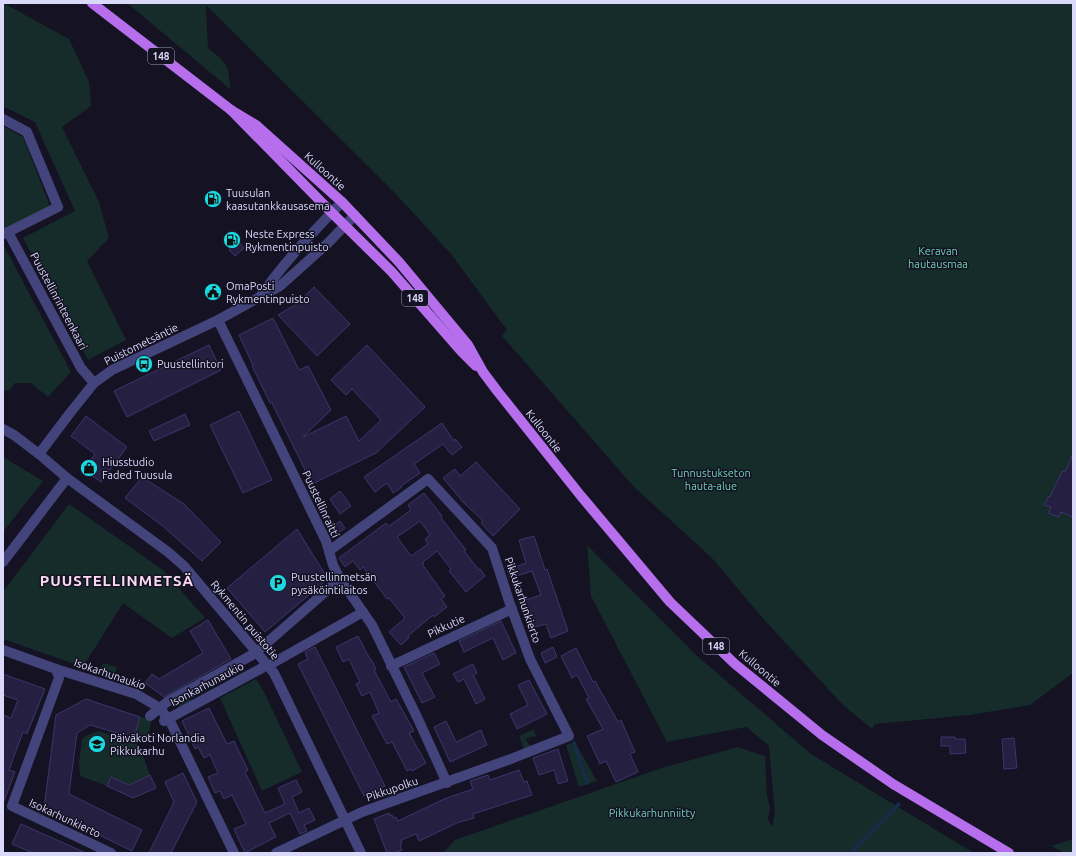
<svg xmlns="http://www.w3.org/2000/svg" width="1076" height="856" viewBox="0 0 1076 856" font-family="Ubuntu,sans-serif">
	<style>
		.green { fill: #152c2a }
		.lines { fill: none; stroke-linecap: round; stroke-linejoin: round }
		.stream { stroke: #172c48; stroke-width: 3.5 }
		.building { fill: #252042; stroke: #3d356b; fill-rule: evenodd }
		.minor { stroke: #43447c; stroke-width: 10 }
		.major { stroke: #b66eec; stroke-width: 10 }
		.labels { text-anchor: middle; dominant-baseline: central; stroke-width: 3; stroke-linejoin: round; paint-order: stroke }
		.shield { fill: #141223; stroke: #9f9dba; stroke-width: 1 }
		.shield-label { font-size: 10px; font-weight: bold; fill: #dbd9fa }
		.street-label { font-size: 11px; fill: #dbd9fa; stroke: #141223 }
		.poi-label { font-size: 11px; fill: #dbd9fa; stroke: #141223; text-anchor: start }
		.park-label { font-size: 11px; fill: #6ed1b2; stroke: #141223 }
		.district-label { font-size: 15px; font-weight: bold; letter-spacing: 1px; fill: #fadaf0; stroke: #141223 }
	</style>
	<rect width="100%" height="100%" fill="#141223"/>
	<g class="green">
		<polygon points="3,3 69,39 89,82 91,106 62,127 99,202 109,238 87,261 126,340 88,360 23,238 75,211 35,122 3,106"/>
		<path d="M127 3H1073V673L1030 705 970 715 875 724 872 729 844 706 766 622 711 557 634 487 502 336 507 330 451 254 394 192 206 5 208 48C227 63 229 64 230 89Z"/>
		<polygon points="3,126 23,137 50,206 3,229"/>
		<polygon points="3,244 71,372 48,397 31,383 15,383 9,391 3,390"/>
		<polygon points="3,457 43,481 3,532"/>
		<polygon points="69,504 163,570 205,618 172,638 123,603 83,667 3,639 3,592"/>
		<polygon points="587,545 696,655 811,754 974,853 443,853 455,840 662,768 738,747 765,756 767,796 770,808 768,819 772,827 775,813 769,746 746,727 667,742 591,596"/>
		<polygon points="103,663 117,667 114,677 99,673"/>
		<polygon points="256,679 264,692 302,772 262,791 220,698"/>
		<polygon points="187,693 192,701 179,708 175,699"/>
		<polygon points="140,717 152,720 146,742 134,738"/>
		<polygon points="534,729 536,736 533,737 532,736 526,739 529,745 530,744 532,748 525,751 519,736"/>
		<polygon points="99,731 139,745 150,775 129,785 112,777 107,786 80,776 79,763 82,739 88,735"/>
		<polygon points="575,742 597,781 579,787 566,745"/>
		<polygon points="1073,839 1073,853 1065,853 1051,846"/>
	</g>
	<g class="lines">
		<g class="stream">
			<polyline points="574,743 579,758"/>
			<polyline points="579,760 583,771"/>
			<polyline points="584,773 587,783"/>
			<polyline points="853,853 853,850 899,804"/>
		</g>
	</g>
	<g class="building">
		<polygon points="238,241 244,248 235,256 229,250"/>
		<polygon points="314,287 350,324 317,356 278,315 295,305"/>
		<polygon points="273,318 299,370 308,366 331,410 303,437 346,416 359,441 381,420 352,389 346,395 331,380 367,345 425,407 376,453 312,484 272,403 270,403 252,366 253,365 239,335"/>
		<polygon points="209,345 221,370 127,417 114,391"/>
		<polygon points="239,411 272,480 243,493 210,425"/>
		<polygon points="185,414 190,425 154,441 149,431"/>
		<polygon points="86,416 127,447 101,482 84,470 95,454 71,436"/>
		<polygon points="442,423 454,441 455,439 462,447 452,455 443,444 414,464 420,473 401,486 402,487 393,493 387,483 375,492 364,477"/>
		<polygon points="1073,454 1073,517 1061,512 1059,517 1048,513 1051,507 1044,505 1049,496 1050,497 1062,471 1065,472"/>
		<polygon points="476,462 520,509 493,536 481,523 483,521 464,503 443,478 455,469 460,476"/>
		<polygon points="142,477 184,504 221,542 202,561 164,527 125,498"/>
		<polygon points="340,491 351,506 340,514 330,499"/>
		<path d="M424 493 442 516 441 518 466 550 464 551 479 570 480 569 485 576 466 592 449 571 451 569 437 551 423 562 424 563 422 564 445 596 441 599 447 607 434 617 433 615 408 636 409 638 401 645 389 632 405 618 389 598 387 599 363 567 360 570 353 561 345 567 339 558 386 523 389 526 411 510 408 505ZM420 521 430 535 425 539 428 544 411 556 397 537Z"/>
		<polygon points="340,521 345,528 336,535 331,528"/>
		<polygon points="297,529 328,579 265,632 227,588"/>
		<polygon points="534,536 545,570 547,569 568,631 551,638 546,624 535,627 530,612 523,614 519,602 541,595 532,571 510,578 507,570 526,563 519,540"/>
		<polygon points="208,620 231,659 164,697 145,683 152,674 159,679 203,653 190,631"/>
		<polygon points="501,621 516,653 503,660 493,638 464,652 459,641"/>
		<polygon points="358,636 370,659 371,659 376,669 374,670 391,702 396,699 414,731 409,733 426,763 412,771 411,769 407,771 392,742 387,744 372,716 379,713 370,692 362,696 356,684 360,682 349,659 343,662 336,647"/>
		<polygon points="315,647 385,786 364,796 298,664 308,659 305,652"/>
		<polygon points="553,647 557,657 545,663 541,653"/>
		<polygon points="576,648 593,682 595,681 618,722 621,720 635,752 630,754 638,772 616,782 606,761 600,764 587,736 603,729 586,699 589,698 577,675 572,678 561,656"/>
		<polygon points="434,653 440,664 422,673 435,697 422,703 404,667"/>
		<polygon points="473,664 477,673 473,675 485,699 476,704 464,679 458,682 453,674"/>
		<polygon points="3,674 45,689 27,734 23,732 9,770 15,772 4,801 3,715 11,718 18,700 3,695"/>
		<polygon points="529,680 547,714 517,729 510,714 528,705 518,685"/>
		<polygon points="86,699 140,717 134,738 90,725 77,733 69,794 142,830 132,851 44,808 56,715"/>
		<polygon points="209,708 227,744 234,741 248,770 245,772 265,813 285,804 278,788 296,780 302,792 292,797 299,813 309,808 315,820 304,825 307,831 300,834 290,813 269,823 276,837 245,853 234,829 246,824 232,795 224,799 220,791 215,793 208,777 218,773 210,755 204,758 198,747 195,749 182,721"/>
		<polygon points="446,721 456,742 481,730 487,745 450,762 434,727"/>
		<polygon points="941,737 955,737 955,739 965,739 966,753 950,754 950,746 941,746"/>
		<polygon points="1014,738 1017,768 1004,769 1002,739"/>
		<polygon points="558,749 568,781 558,784 554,770 539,775 533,758"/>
		<polygon points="519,770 524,782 527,781 532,795 473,814 474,818 457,823 419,841 416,834 401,840 402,844 400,845 402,850 393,853 387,853 374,819 389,813 390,816 392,815 393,818 396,817 398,821 444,799 473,789 470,781 488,775 490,780"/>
		<polygon points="183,773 197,802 171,853 149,853 174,802 165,782"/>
		<polygon points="150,775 156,788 133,798 107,786 111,777 129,785"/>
		<polygon points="21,824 86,853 33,853 12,844"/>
	</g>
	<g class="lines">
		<g class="minor">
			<polyline points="3,119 27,132 58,207 8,232 3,234"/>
			<polyline points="8,232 81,368 94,383"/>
			<path d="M260 297C284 262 313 232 342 202"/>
			<polyline points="218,320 326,541 333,565 340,579 372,625 418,719 447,783"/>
			<polyline points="3,429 14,435 39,454 67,478 168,552 184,566 274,673 361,853"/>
			<polyline points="39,454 70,413 94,383 112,370 218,320 280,286 328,243 355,215"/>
			<polyline points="3,562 67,478"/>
			<polyline points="261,648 340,579"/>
			<polyline points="3,650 56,669 136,694 160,708 171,723 234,853"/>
			<polyline points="273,663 363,612"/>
			<polyline points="391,666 512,609"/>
			<polyline points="56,669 59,678 12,806 111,853"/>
			<polyline points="150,716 167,702 252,655"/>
			<polyline points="164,721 262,668"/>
			<polyline points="276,853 362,812 508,760 569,736 530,659 510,604 492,548 428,479 329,551"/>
		</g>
		<g class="major">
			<polyline points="92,3 231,110 332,213 391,271 461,351 476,366"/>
			<polyline points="231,110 256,125 342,202 399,262 468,345 483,372 498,392 581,496 670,602 735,664 822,735 893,784 1009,853"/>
		</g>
	</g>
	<defs>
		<symbol id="fuel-disc" viewBox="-11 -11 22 22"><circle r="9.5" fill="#1ed8e1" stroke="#141223"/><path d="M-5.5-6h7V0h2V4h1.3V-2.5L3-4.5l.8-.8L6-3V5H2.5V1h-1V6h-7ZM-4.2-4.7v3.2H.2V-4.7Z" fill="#111"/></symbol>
		<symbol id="civic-disc" viewBox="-11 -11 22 22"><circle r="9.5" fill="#1ed8e1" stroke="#141223"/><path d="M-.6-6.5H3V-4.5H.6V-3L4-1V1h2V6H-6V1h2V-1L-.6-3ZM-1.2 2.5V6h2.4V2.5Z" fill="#111"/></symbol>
		<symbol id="bus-disc" viewBox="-11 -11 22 22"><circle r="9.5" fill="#1ed8e1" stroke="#141223"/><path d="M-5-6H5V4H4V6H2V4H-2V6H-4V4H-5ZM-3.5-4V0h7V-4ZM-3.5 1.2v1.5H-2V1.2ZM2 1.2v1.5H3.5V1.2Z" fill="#111"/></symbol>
		<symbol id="shop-disc" viewBox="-11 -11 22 22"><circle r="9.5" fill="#1ed8e1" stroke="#141223"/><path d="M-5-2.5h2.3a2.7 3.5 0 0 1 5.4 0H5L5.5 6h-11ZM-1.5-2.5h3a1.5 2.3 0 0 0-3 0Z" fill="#111"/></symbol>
		<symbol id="parking-disc" viewBox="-11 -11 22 22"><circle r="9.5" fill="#1ed8e1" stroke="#141223"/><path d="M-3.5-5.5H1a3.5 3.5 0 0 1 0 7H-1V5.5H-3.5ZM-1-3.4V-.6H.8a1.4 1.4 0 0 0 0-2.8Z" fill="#111"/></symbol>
		<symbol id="school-disc" viewBox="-11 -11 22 22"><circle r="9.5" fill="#1ed8e1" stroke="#141223"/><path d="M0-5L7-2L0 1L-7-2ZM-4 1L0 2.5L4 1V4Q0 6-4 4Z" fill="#111"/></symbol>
	</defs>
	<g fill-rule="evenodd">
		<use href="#fuel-disc" x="203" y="189" width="20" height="20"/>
		<use href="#fuel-disc" x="222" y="230" width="20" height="20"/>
		<use href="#civic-disc" x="203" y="282" width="20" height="20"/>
		<use href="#bus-disc" x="134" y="354" width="20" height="20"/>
		<use href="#shop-disc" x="79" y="458" width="20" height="20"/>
		<use href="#parking-disc" x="268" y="573" width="20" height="20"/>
		<use href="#school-disc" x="87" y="734" width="20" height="20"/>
	</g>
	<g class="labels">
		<g class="shield">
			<rect x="148" y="48" width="26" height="16" rx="3"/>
			<rect x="402" y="290" width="26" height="16" rx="3"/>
			<rect x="703" y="638" width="26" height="16" rx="3"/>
		</g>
		<g class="shield-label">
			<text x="161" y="56">148</text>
			<text x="415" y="298">148</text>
			<text x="716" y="646">148</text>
		</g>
		<g class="street-label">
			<text transform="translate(325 171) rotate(42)">Kulloontie</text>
			<text transform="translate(59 301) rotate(62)">Puustellinrinteenkaari</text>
			<text transform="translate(141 344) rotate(-26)">Puistometsäntie</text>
			<text transform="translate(544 431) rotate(52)">Kulloontie</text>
			<text transform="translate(321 504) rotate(65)">Puustellinraitti</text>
			<text transform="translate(523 600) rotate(71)">Pikkukarhunkierto</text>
			<text transform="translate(245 620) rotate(50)">Rykmentin puistotie</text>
			<text transform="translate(446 626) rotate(-25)">Pikkutie</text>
			<text transform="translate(760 668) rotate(40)">Kulloontie</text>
			<text transform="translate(110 674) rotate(19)">Isokarhunaukio</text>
			<text transform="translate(207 684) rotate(-28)">Isonkarhunaukio</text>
			<text transform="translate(392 789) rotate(-19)">Pikkupolku</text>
			<text transform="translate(65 818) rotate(25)">Isokarhunkierto</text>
		</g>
		<g class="poi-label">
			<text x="226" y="193">Tuusulan<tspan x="226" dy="13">kaasutankkausasema</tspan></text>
			<text x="245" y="234">Neste Express<tspan x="245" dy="13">Rykmentinpuisto</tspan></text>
			<text x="226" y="286">OmaPosti<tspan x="226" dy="13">Rykmentinpuisto</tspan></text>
			<text x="157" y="364">Puustellintori</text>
			<text x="102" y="462">Hiusstudio<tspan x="102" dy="13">Faded Tuusula</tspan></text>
			<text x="291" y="577">Puustellinmetsän<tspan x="291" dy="13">pysäköintilaitos</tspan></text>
			<text x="110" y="738">Päiväkoti Norlandia<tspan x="110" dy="13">Pikkukarhu</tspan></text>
		</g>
		<g class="park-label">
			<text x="938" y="251">Keravan<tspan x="938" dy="13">hautausmaa</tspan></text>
			<text x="711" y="473">Tunnustukseton<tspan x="711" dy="13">hauta-alue</tspan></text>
			<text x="652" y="813">Pikkukarhunniitty</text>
		</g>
		<g class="district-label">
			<text x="117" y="580">PUUSTELLINMETSÄ</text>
		</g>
	</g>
	<rect width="1076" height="856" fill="none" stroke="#dbd9fa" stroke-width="8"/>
</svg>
